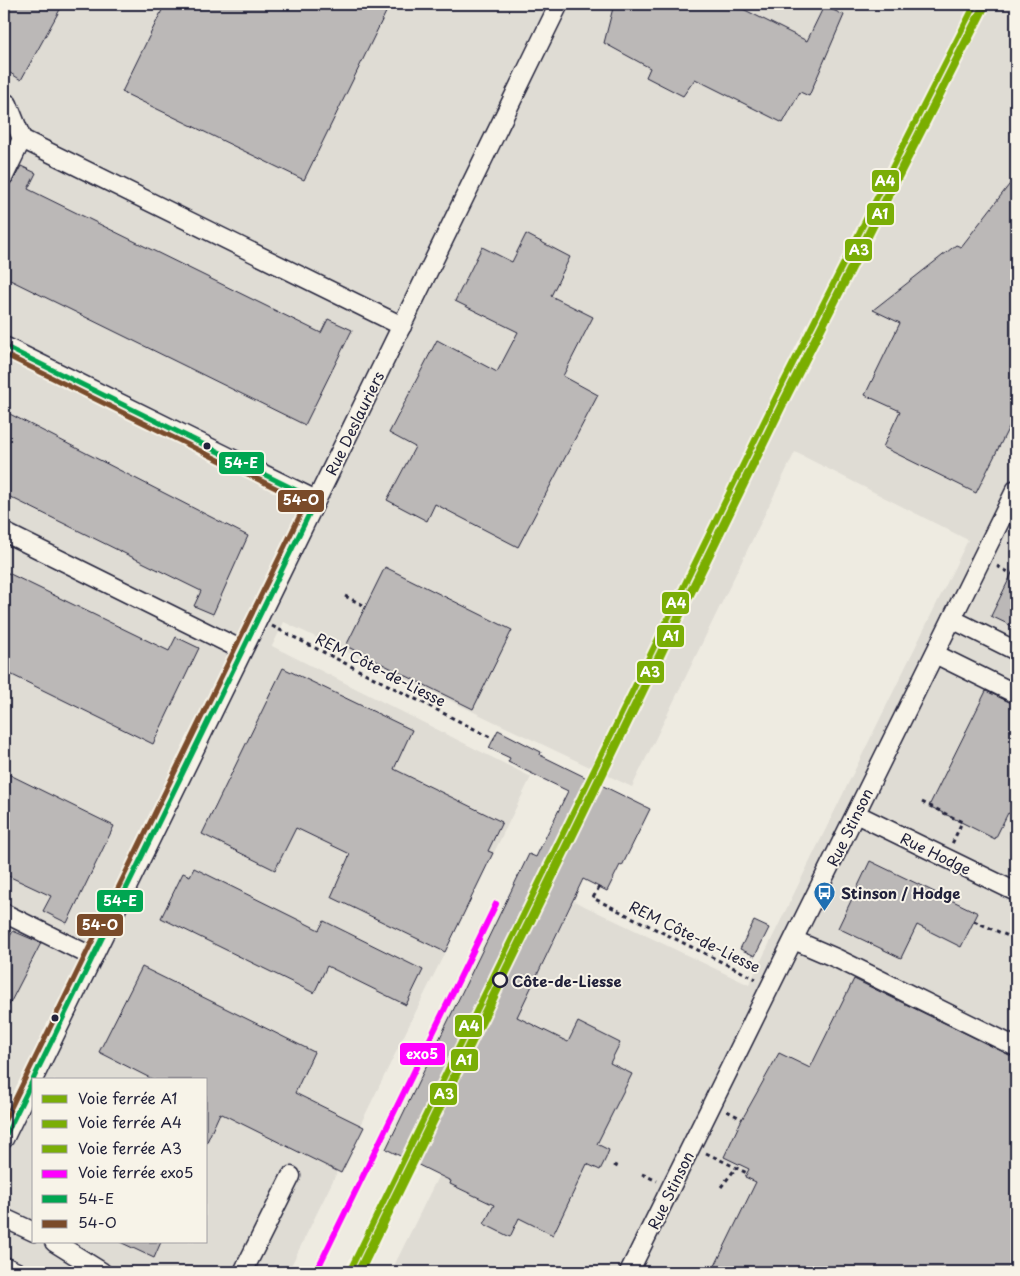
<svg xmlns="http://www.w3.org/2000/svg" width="1020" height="1276" viewBox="0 0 1020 1276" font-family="'Playpen Sans',sans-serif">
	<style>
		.built { fill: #dfdcd4; fill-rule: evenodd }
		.building { fill: #bbb8b7; stroke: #22223b }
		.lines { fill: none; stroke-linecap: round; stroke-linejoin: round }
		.minor-casing { stroke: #22223b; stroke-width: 21 }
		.path { stroke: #22223b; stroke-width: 3; stroke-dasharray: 4 4; stroke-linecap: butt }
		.minor { stroke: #f7f3e8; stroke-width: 18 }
		.bus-1-casing { stroke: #f7f3e8; stroke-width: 9 }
		.bus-2-casing { stroke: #f7f3e8; stroke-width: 9 }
		.bus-1 { stroke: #00a651; stroke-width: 5 }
		.bus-2 { stroke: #7a4b2a; stroke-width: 5 }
		.rail-1-casing { stroke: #f7f3e8; stroke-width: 10 }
		.rail-2-casing { stroke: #f7f3e8; stroke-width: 10 }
		.rail-3-casing { stroke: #f7f3e8; stroke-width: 10 }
		.rail-4-casing { stroke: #f7f3e8; stroke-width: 10 }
		.rail-1 { stroke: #7aae06; stroke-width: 6 }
		.rail-2 { stroke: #7aae06; stroke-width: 6 }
		.rail-3 { stroke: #7aae06; stroke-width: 6 }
		.rail-4 { stroke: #f0f; stroke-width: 6 }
		.bus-dot { fill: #22223b; stroke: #f7f3e8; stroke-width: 2 }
		.stop-dot { fill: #f7f3e8; stroke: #22223b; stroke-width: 2.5 }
		.labels { text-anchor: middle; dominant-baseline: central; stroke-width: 4; stroke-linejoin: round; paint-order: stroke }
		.street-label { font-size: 15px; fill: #22223b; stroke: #f7f3e8 }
		.poi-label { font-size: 15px; font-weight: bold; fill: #22223b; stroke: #f7f3e8; text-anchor: start }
		.stop-label { font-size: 15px; font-weight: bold; fill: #22223b; stroke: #f7f3e8; text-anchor: start }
		.line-badge { stroke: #f7f3e8; stroke-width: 2 }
		.badge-label { font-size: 14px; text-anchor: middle; font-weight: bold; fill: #fff }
	</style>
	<rect width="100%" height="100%" fill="#eeebe1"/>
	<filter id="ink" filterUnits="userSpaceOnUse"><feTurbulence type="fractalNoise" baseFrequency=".02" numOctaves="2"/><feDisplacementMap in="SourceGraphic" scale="10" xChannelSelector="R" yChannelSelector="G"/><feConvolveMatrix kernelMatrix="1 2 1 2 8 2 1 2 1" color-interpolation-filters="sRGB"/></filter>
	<g filter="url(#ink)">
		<path class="built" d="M4 4H1016V1272H391L574 901 749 985 968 540 795 452 632 787 284 622 272 646 531 777 288 1272H4ZM34 1080H206V1242H34Z"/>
		<g class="building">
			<polygon points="4,4 63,4 21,80 4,69"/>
			<polygon points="165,4 390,4 304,180 122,92"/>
			<polygon points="614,4 733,4 807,41 824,6 844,15 809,96 800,92 783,123 695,79 683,96 646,77 650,68 604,43"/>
			<polygon points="21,166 36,173 28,189 321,333 328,319 352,330 305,425 4,277 4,187 13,181"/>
			<polygon points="1016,176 1016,413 976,493 883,447 900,411 865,395 900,323 873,310 956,245 961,247"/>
			<polygon points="526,234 570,257 551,296 593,317 563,376 598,395 518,547 435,504 427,521 387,500 415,447 389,433 437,340 497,372 518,332 455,301 482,247 512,262"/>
			<polygon points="4,411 248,536 213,614 194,606 201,591 4,494"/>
			<polygon points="1016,565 1016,628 991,616"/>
			<polygon points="385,567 512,630 473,709 346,646"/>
			<polygon points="4,571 169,651 176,637 199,648 153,744 4,671"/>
			<polygon points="283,668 412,730 394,769 502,822 488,851 493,853 445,952 331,897 350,854 296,828 275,870 202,834"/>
			<polygon points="986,691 1016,705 1016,714 1012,722 1016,724 1016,817 1008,813 995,839 929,806"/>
			<polygon points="498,730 541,752 540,755 650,809 622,866 620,865 607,891 583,879 517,1017 568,1042 578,1022 620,1043 610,1063 632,1074 597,1144 609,1150 606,1158 600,1170 587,1164 553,1235 519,1218 510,1237 484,1224 494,1205 450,1184 451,1181 386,1149 529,854 536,857 568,791 508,762 510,758 489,748"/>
			<polygon points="4,772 114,826 67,923 43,911 51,896 4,874"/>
			<polygon points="870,861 978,913 961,947 917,925 901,958 838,928"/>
			<polygon points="194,868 319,930 324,921 423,970 406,1005 327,966 314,993 161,918 183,873 190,876"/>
			<polygon points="754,921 769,928 755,956 740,949"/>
			<polygon points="13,931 41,943 4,1015 4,947"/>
			<polygon points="142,967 314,1052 295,1093 364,1127 341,1173 220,1113 206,1144 206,1080 154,1080 99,1052"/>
			<polygon points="854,979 1016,1058 1016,1272 712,1272 756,1182 745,1177 749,1169 724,1157 740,1123 779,1053 810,1068"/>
			<polygon points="120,1242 161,1242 154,1258"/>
		</g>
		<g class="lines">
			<defs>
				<g id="minor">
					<polyline points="4,102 8,104 22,139"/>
					<polyline points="4,176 22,139 402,326"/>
					<polyline points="4,346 316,500"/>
					<polyline points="4,532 242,650"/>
					<polyline points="952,619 1016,651"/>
					<polyline points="935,654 1016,694"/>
					<polyline points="856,814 1016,892"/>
					<polyline points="4,913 93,957"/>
					<polyline points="794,940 838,959 1016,1047"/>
					<polyline points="4,1139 559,4"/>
					<polyline points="4,1218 34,1232"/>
					<polyline points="54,1242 102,1272"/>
					<polyline points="4,1266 17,1272"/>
					<polyline points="243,1272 291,1176"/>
					<polyline points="629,1272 1016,489"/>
				</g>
			</defs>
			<use href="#minor" class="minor-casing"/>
			<g class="path">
				<polyline points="1012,74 1016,66"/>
				<polyline points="997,566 1012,574"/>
				<polyline points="345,596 365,606"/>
				<polyline points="272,626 494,739"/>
				<polyline points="922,802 962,822 952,844"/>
				<polyline points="599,887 593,898 756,979"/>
				<polyline points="974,921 1015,939"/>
				<polyline points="727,1111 742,1119"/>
				<polyline points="706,1153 747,1173"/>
				<polyline points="614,1165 618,1167"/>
				<polyline points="642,1174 657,1181"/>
				<polyline points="721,1187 736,1168"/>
			</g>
			<use href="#minor" class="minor"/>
			<defs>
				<polyline id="bus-1" points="4,346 316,500 4,1139"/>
				<polyline id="bus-2" points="4,354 306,503 4,1122"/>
			</defs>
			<use href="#bus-1" class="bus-1-casing"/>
			<use href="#bus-2" class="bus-2-casing"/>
			<use href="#bus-1" class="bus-1"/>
			<use href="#bus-2" class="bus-2"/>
			<defs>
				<polyline id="rail-1" points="361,1272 785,402 987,4"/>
				<polyline id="rail-2" points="349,1272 776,397 975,4"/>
				<polyline id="rail-3" points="357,1272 783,400 982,7"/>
				<polyline id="rail-4" points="316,1272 496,904"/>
			</defs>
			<use href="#rail-1" class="rail-1-casing"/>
			<use href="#rail-2" class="rail-2-casing"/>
			<use href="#rail-3" class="rail-3-casing"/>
			<use href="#rail-4" class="rail-4-casing"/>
			<use href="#rail-1" class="rail-1"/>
			<use href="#rail-2" class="rail-2"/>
			<use href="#rail-3" class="rail-3"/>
			<use href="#rail-4" class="rail-4"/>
		</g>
	</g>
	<defs>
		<symbol id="bus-pin" viewBox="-11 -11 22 30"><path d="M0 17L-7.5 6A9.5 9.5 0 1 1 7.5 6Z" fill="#1f6fb2" stroke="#f7f3e8"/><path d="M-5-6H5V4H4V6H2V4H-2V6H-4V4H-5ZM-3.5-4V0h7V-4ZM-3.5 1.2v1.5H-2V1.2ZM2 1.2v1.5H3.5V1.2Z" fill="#fff"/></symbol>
	</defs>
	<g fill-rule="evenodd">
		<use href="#bus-pin" x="812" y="880" width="25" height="34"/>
	</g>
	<g class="bus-dot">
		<circle cx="207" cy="446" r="4.5"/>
		<circle cx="55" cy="1018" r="4.5"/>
	</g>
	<circle class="stop-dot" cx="500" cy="980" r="7"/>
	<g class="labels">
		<g class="street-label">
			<text transform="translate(354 423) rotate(-64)">Rue Deslauriers</text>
			<text transform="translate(381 669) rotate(27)">REM Côte-de-Liesse</text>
			<text transform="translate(849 827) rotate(-64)">Rue Stinson</text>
			<text transform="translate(936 853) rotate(26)">Rue Hodge</text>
			<text transform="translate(695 936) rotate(26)">REM Côte-de-Liesse</text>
			<text transform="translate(670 1190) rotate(-64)">Rue Stinson</text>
		</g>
		<g class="poi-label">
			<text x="841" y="892">Stinson / Hodge</text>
		</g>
		<g class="stop-label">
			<text x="512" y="980">Côte-de-Liesse</text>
		</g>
	</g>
	<g class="line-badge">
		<rect x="871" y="169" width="29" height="24" rx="5" fill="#7aae06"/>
		<rect x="866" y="202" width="29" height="24" rx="5" fill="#7aae06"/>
		<rect x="844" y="238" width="29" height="24" rx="5" fill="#7aae06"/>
		<rect x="218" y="451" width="47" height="24" rx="5" fill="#00a651"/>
		<rect x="277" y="489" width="48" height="24" rx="5" fill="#7a4b2a"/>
		<rect x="661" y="591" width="29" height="24" rx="5" fill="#7aae06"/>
		<rect x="656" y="624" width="29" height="24" rx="5" fill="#7aae06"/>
		<rect x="636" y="660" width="29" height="24" rx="5" fill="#7aae06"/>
		<rect x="96" y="889" width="48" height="24" rx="5" fill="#00a651"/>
		<rect x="76" y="913" width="48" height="24" rx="5" fill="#7a4b2a"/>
		<rect x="454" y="1014" width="29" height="24" rx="5" fill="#7aae06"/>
		<rect x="399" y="1042" width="47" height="24" rx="5" fill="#f0f"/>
		<rect x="450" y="1048" width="29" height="24" rx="5" fill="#7aae06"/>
		<rect x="429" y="1082" width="29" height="24" rx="5" fill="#7aae06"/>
	</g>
	<g class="badge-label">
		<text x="885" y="186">A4</text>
		<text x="880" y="219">A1</text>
		<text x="859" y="255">A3</text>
		<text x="241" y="468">54-E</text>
		<text x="301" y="505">54-O</text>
		<text x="676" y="608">A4</text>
		<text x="671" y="641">A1</text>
		<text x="650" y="677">A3</text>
		<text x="120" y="906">54-E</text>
		<text x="100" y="930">54-O</text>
		<text x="469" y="1031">A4</text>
		<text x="422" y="1059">exo5</text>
		<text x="464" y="1065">A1</text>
		<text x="444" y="1099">A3</text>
	</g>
	<rect width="1020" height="1276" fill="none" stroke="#f7f3e8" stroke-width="20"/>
	<rect x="10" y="10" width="1000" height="1256" fill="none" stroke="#22223b" stroke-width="2" filter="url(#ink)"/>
	<rect x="32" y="1078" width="175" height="165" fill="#f7f3e8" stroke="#a29fa3"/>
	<rect x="42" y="1095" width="25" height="8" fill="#7aae06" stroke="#a29fa3"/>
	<text x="78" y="1104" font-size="15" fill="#22223b">Voie ferrée A1</text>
	<rect x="42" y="1120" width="25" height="8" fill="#7aae06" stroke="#a29fa3"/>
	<text x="78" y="1128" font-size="15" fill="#22223b">Voie ferrée A4</text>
	<rect x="42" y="1145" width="25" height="8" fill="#7aae06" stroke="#a29fa3"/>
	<text x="78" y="1154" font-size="15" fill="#22223b">Voie ferrée A3</text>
	<rect x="42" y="1170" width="25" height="8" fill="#ff00ff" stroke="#a29fa3"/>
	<text x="78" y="1178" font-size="15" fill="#22223b">Voie ferrée exo5</text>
	<rect x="42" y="1195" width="25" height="8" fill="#00a651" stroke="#a29fa3"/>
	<text x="78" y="1204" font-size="15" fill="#22223b">54-E</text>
	<rect x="42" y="1220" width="25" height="8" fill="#7a4b2a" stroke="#a29fa3"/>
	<text x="78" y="1228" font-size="15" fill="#22223b">54-O</text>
</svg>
